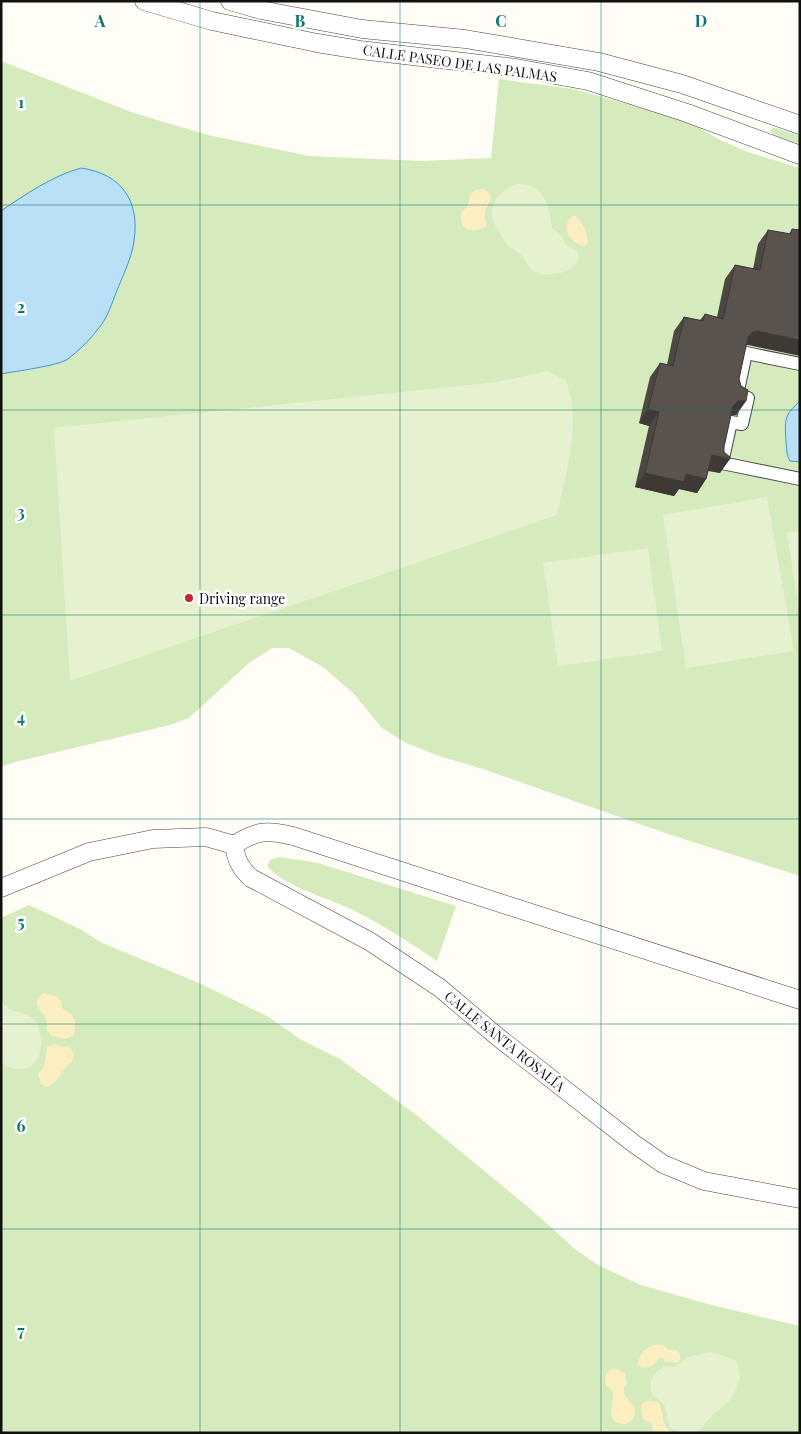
<svg xmlns="http://www.w3.org/2000/svg" width="801" height="1434" viewBox="0 0 801 1434" font-family="'Playfair Display',serif">
	<style>
		.green { fill: #d5ebbd }
		.sand { fill: #fbeec1 }
		.pitch { fill: #e6f2cf }
		.water { fill: #b9e0f7; stroke: #3f96cf }
		.lines { fill: none; stroke-linecap: round; stroke-linejoin: round }
		.pedestrian-casing { stroke: #444; stroke-width: 14 }
		.minor-casing { stroke: #444; stroke-width: 19 }
		.pedestrian { stroke: #fff; stroke-width: 12 }
		.minor { stroke: #fff; stroke-width: 18 }
		.wall { fill: #4d4742 }
		.shaded-wall { fill: #3f3936 }
		.building { fill: #5a524d; stroke: #3f3936 }
		.grid { fill: none; stroke: #0f766e; stroke-width: 1; stroke-opacity: 0.55 }
		.poi-dot { fill: #c4262e; stroke: #fff; stroke-width: 2 }
		.labels { text-anchor: middle; dominant-baseline: central; stroke-width: 5; stroke-linejoin: round; paint-order: stroke }
		.street-label { font-size: 14px; fill: #111; stroke: #fff }
		.poi-label { font-size: 14px; fill: #111; stroke: #fff; text-anchor: start }
		.grid-label { font-size: 16px; text-anchor: middle; font-weight: bold; fill: #0f766e; stroke: #fff; stroke-width: 5; stroke-linejoin: round; paint-order: stroke }
	</style>
	<rect width="100%" height="100%" fill="#fffdf5"/>
	<g class="green">
		<polygon points="1,61 134,113 208,135 309,156 422,161 491,158 499,79 573,89 628,104 691,123 720,140 748,152 800,168 800,876 665,833 483,769 439,756 406,743 382,728 354,694 323,667 289,648 272,648 249,663 189,718 170,725 15,762 1,767"/>
		<polygon points="772,128 776,128 800,136 800,147 775,138 770,131"/>
		<path d="M279 857 318 863 456 906 437 961C409 942 381 924 351 909 326 897 285 887 267 866L270 860Z"/>
		<polygon points="29,905 80,929 102,943 197,982 269,1017 300,1039 340,1059 415,1114 533,1211 575,1249 598,1265 641,1285 708,1304 800,1326 800,1433 1,1433 1,918"/>
	</g>
	<g class="sand">
		<path d="M481 189C501 193 484 206 485 215 485 220 487 222 486 227 471 235 457 229 462 211 469 207 469 200 471 193L476 190Z"/>
		<path d="M571 216H576C584 224 587 232 588 244L584 246C570 243 561 229 571 216Z"/>
		<path d="M43 993 58 997 62 1003V1008L71 1014 75 1020 74 1035 66 1039 51 1036 47 1029 45 1015C36 1008 33 1001 43 993Z"/>
		<path d="M55 1044 62 1047H70L74 1054 72 1062C59 1071 61 1080 47 1087L41 1084 38 1074 44 1067 47 1047Z"/>
		<path d="M661 1344 666 1347 668 1350H677L680 1354V1360L677 1363 665 1362 663 1358 659 1359 650 1367 642 1368 638 1364C640 1351 648 1345 661 1344Z"/>
		<path d="M610 1369H618L625 1373 627 1383 624 1387V1394L635 1408C635 1411 635 1416 633 1419 631 1422 626 1424 623 1424 605 1422 613 1404 613 1395 614 1391 609 1388 606 1386 605 1379 605 1374 610 1369Z"/>
		<path d="M647 1401 658 1402C666 1414 659 1424 673 1433H653L652 1424 643 1419 641 1409 642 1404Z"/>
	</g>
	<g class="pitch">
		<path d="M518 184C545 184 549 206 552 228L560 234 567 246 577 251C586 274 544 279 532 270 527 266 525 258 520 254 516 250 511 249 508 245 503 239 494 225 492 218 489 202 504 187 518 184Z"/>
		<path d="M548 371 566 381C582 425 566 471 557 515L70 681 54 428 497 382Z"/>
		<polygon points="767,497 794,651 686,668 663,515"/>
		<polygon points="800,531 800,615 787,533"/>
		<polygon points="648,548 662,651 558,666 543,563"/>
		<path d="M1 1001C4 1004 6 1008 10 1009 18 1013 28 1013 34 1020 46 1035 44 1069 20 1069 13 1069 7 1066 1 1063Z"/>
		<path d="M710 1352 734 1359 738 1365 740 1376 737 1388 730 1400 712 1416 696 1433H680L670 1428C664 1410 671 1408 653 1396 648 1381 652 1375 664 1366L675 1367 688 1357Z"/>
	</g>
	<g class="water">
		<path d="M81 168C122 174 140 201 134 241 132 257 124 273 118 288 112 302 108 318 98 329 90 340 78 351 68 359 58 366 16 371 1 374V211C26 194 52 176 81 168Z"/>
		<path d="M800 401V462L790 461C786 454 787 450 786 442 785 421 783 416 800 401Z"/>
	</g>
	<g class="lines">
		<defs>
			<polyline id="pedestrian" points="800,364 746,353 737,395 748,398 742,424 731,422 722,463 800,479"/>
			<g id="minor">
				<polyline points="144,1 212,21 317,43 360,50 516,68 588,81 687,113 800,155"/>
				<polyline points="230,1 261,10 362,29 465,39 599,62 682,84 800,125"/>
				<path d="M234 845C236 859 240 868 251 878L369 941 440 988 499 1038 633 1143 663 1164 704 1181 800 1199"/>
				<path d="M234 845C257 830 267 830 293 836L800 1000"/>
				<polyline points="1,888 89,852 153,839 206,837 234,845"/>
			</g>
		</defs>
		<use href="#pedestrian" class="pedestrian-casing"/>
		<use href="#minor" class="minor-casing"/>
		<use href="#pedestrian" class="pedestrian"/>
		<use href="#minor" class="minor"/>
	</g>
	<polygon class="wall" points="792,229 800,230 748,345 746,345 739,379 746,401 736,415 731,415 724,447 720,473 708,471 706,479 697,493 679,489 674,496 635,487 649,426 639,423 650,377 660,363 667,365 674,331 684,317 700,320 705,314 717,317 725,279 735,265 753,269 758,244 768,230 789,234"/>
	<g class="shaded-wall">
		<polygon points="757,331 800,340 800,356 748,345 743,346 748,337 753,332"/>
		<polygon points="738,401 746,401 736,415 728,415 733,406"/>
		<polygon points="648,409 659,412 649,426 639,423"/>
		<polygon points="712,455 730,459 720,473 702,469"/>
		<polygon points="645,473 686,474 706,479 697,493 679,489 674,496 635,487"/>
	</g>
	<polygon class="building" points="792,229 800,230 800,340 757,331 753,332 748,337 739,379 741,386 748,390 746,401 738,401 733,406 724,447 724,452 730,457 730,459 712,455 706,479 686,474 684,482 645,473 659,412 648,409 660,363 673,366 684,317 703,321 705,314 723,319 735,265 760,270 768,230 791,234"/>
	<path class="grid" d="M200 1V1433M400 1V1433M601 1V1433M1 205H800M1 410H800M1 615H800M1 819H800M1 1024H800M1 1229H800"/>
	<circle class="poi-dot" cx="189" cy="598" r="5"/>
	<g class="labels">
		<g class="street-label">
			<text transform="translate(460 63) rotate(8)">CALLE PASEO DE LAS PALMAS</text>
			<text transform="translate(505 1041) rotate(39)">CALLE SANTA ROSALÍA</text>
		</g>
		<g class="poi-label">
			<text x="199" y="598">Driving range</text>
		</g>
	</g>
	<g class="grid-label">
		<text x="100" y="27">A</text>
		<text x="300" y="27">B</text>
		<text x="501" y="27">C</text>
		<text x="701" y="27">D</text>
		<text x="21" y="108">1</text>
		<text x="21" y="313">2</text>
		<text x="21" y="518">3</text>
		<text x="21" y="723">4</text>
		<text x="21" y="928">5</text>
		<text x="21" y="1132">6</text>
		<text x="21" y="1337">7</text>
	</g>
	<rect width="801" height="1434" fill="none" stroke="#111111" stroke-width="5"/>
</svg>
